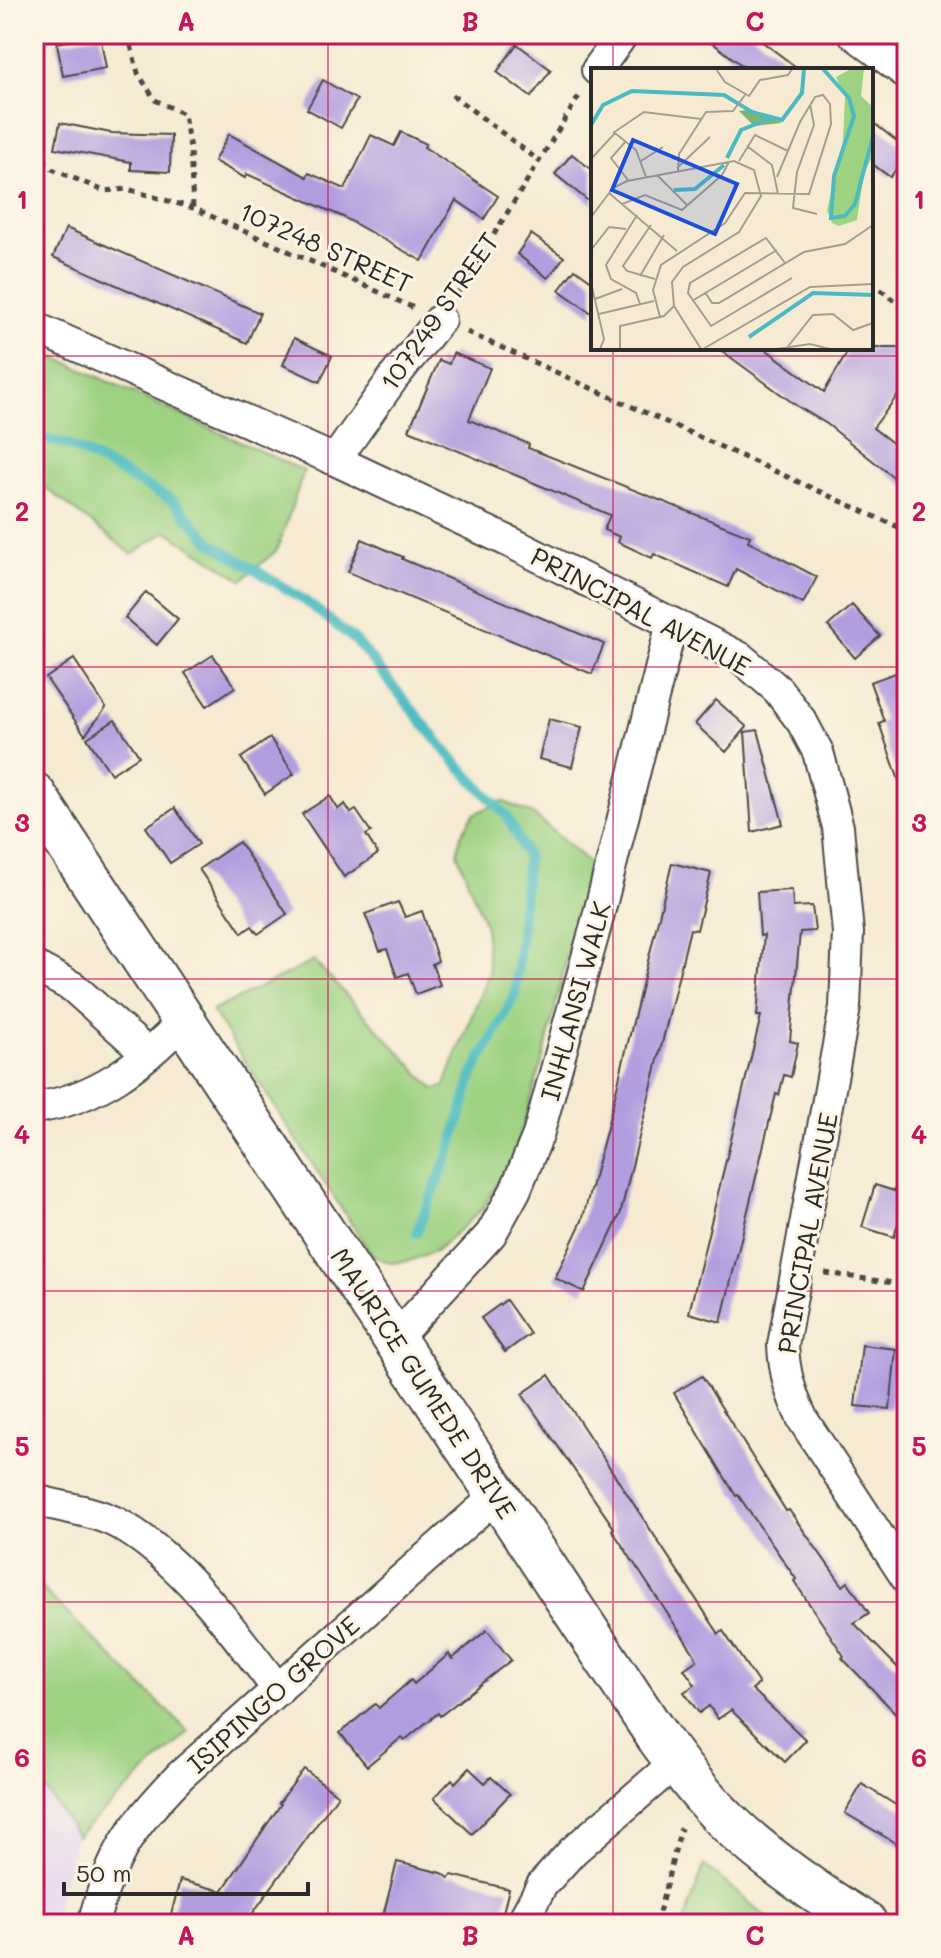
<svg xmlns="http://www.w3.org/2000/svg" width="941" height="1958" viewBox="0 0 941 1958" font-family="Mali,sans-serif">
	<style>
		.built { fill: #e4d3f2 }
		.green { fill: #9dd282; stroke: #647e56; stroke-width: 2 }
		.lines { fill: none; stroke-linecap: round; stroke-linejoin: round }
		.stream { stroke: #4cbbc1; stroke-width: 10 }
		.building { fill: #b29edf }
		.street-casing { stroke: #494844; stroke-width: 34 }
		.secondary-casing { stroke: #494844; stroke-width: 46 }
		.path { stroke: #494844; stroke-width: 5; stroke-dasharray: 6 6; stroke-linecap: butt }
		.street { stroke: #fff; stroke-width: 30 }
		.secondary { stroke: #fff; stroke-width: 42 }
		.grid { fill: none; stroke: #c2185b; stroke-width: 2; stroke-opacity: 0.55 }
		.labels { text-anchor: middle; dominant-baseline: central; stroke-width: 6; stroke-linejoin: round; paint-order: stroke }
		.street-label { font-size: 26px; fill: #2b2b2b; stroke: #fcf5e5 }
		.inset-river { fill: none; stroke: #4cbbc1; stroke-width: 4 }
		.inset-road { fill: none; stroke: #a59e8f; stroke-width: 2 }
		.view { fill: #1d4ed8; fill-opacity: 0.15; stroke: #1d4ed8; stroke-width: 4 }
		.inset-edge { fill: none; stroke: #2b2b2b; stroke-width: 4 }
		.neatline { fill: none; stroke: #c2185b; stroke-width: 3 }
		.grid-label { font-size: 26px; text-anchor: middle; font-weight: bold; fill: #c2185b }
	</style>
	<rect width="100%" height="100%" fill="#fcf5e5"/>
	<filter id="ink" filterUnits="userSpaceOnUse"><feTurbulence type="fractalNoise" baseFrequency=".0125" numOctaves="2"/><feDisplacementMap in="SourceGraphic" scale="16" xChannelSelector="R" yChannelSelector="G"/><feConvolveMatrix kernelMatrix="1 2 1 2 8 2 1 2 1" color-interpolation-filters="sRGB"/></filter>
	<filter id="wash" filterUnits="userSpaceOnUse"><feTurbulence type="fractalNoise" baseFrequency=".006" numOctaves="4" result="noise"/><feDisplacementMap in="SourceGraphic" scale="32" xChannelSelector="R" yChannelSelector="G"/><feGaussianBlur stdDeviation="1.8" result="paint"/><feColorMatrix in="noise" values="0 0 0 0 0 0 0 0 0 0 0 0 0 0 0 0 0 1.4 0 .05"/><feComposite in="paint" operator="in"/></filter>
	<g filter="url(#wash)">
		<rect width="100%" height="100%" fill="#f6ead2"/>
		<polygon class="built" points="34,1581 189,1732 77,1836 51,1924 34,1924"/>
		<g class="green">
			<polygon points="34,354 57,358 304,471 277,550 242,580 167,531 132,554 34,479"/>
			<polygon points="502,801 533,814 589,863 544,1055 514,1156 482,1209 437,1250 409,1261 390,1263 372,1255 212,1011 314,961 434,1089 444,1087 489,972 485,925 457,853 461,835 474,814"/>
			<polygon points="34,1581 189,1732 77,1836 41,1783 34,1780"/>
			<polygon points="704,1865 775,1924 683,1924"/>
		</g>
		<g class="lines">
			<polyline class="stream" points="34,437 70,445 173,501 212,543 304,600 356,641 451,757 507,816 527,857 515,995 472,1076 451,1149 416,1233"/>
		</g>
		<g id="blocks">
			<g class="building">
				<polygon points="701,34 752,34 800,70 748,70"/>
				<polygon points="100,35 106,68 63,76 57,43"/>
				<polygon points="517,44 551,70 531,97 497,72"/>
				<polygon points="323,80 357,100 341,128 307,109"/>
				<polygon points="871,121 907,149 907,155 890,177 871,163"/>
				<polygon points="60,123 111,133 171,135 170,172 131,170 131,162 55,148"/>
				<polygon points="401,132 426,144 424,147 498,196 484,219 456,200 422,261 343,217 247,174 245,178 214,161 229,134 307,177 309,173 345,189 371,135 394,146"/>
				<polygon points="572,154 593,171 593,205 555,174"/>
				<polygon points="66,228 260,313 247,343 53,257"/>
				<polygon points="531,234 564,257 548,278 517,254"/>
				<polygon points="575,269 593,282 593,314 559,290"/>
				<polygon points="294,338 332,356 320,382 283,365"/>
				<polygon points="718,348 764,348 824,392 850,348 907,348 907,383 873,428 907,454 907,488 827,424 797,406"/>
				<polygon points="453,353 490,368 469,420 529,444 528,448 750,536 748,541 817,577 803,604 736,569 728,587 654,554 652,558 618,542 620,537 604,530 610,515 409,430 439,360 449,364"/>
				<polygon points="362,539 403,557 402,559 604,644 592,674 348,572"/>
				<polygon points="146,592 178,619 157,645 125,618"/>
				<polygon points="852,605 880,636 855,658 828,626"/>
				<polygon points="213,655 235,687 207,706 185,673"/>
				<polygon points="74,659 106,708 85,735 46,678"/>
				<polygon points="901,671 907,688 907,792 903,792 879,723 884,721 870,682"/>
				<polygon points="716,700 747,727 726,752 695,724"/>
				<polygon points="549,719 582,727 572,767 539,759"/>
				<polygon points="115,720 139,756 111,774 87,738"/>
				<polygon points="758,730 783,824 752,832 745,732"/>
				<polygon points="270,738 294,774 265,794 241,758"/>
				<polygon points="330,796 338,809 345,804 351,813 356,810 371,832 366,835 378,854 344,877 302,814"/>
				<polygon points="175,808 199,844 170,863 146,827"/>
				<polygon points="239,842 287,914 258,934 252,926 242,933 199,869"/>
				<polygon points="672,863 711,873 697,930 690,929 620,1215 584,1292 555,1278 582,1221 607,1128"/>
				<polygon points="792,890 793,907 812,906 815,931 800,932 790,1041 798,1043 791,1077 784,1075 779,1095 776,1094 721,1322 689,1313 761,1016 757,1016 764,935 760,936 757,892"/>
				<polygon points="398,902 405,917 422,911 438,961 432,964 440,985 416,994 408,973 397,977 387,949 380,951 365,914"/>
				<polygon points="875,1185 907,1195 894,1237 862,1227"/>
				<polygon points="506,1300 530,1334 505,1352 481,1318"/>
				<polygon points="862,1345 896,1349 890,1409 855,1406"/>
				<polygon points="549,1375 719,1634 723,1631 759,1684 752,1689 806,1740 785,1762 731,1710 718,1719 709,1706 699,1713 684,1692 695,1685 684,1669 697,1660 693,1652 612,1530 614,1528 522,1394"/>
				<polygon points="702,1376 786,1511 789,1510 843,1586 848,1582 869,1613 854,1623 907,1677 907,1725 842,1658 844,1656 794,1581 796,1579 738,1495 736,1496 674,1393"/>
				<polygon points="487,1630 511,1660 440,1716 438,1713 405,1740 402,1737 367,1766 340,1733 375,1704 379,1708 411,1680 414,1684 449,1654 452,1659"/>
				<polygon points="469,1768 485,1783 491,1777 510,1794 472,1834 434,1798 452,1779 455,1783"/>
				<polygon points="304,1769 338,1795 245,1924 208,1924 171,1915 180,1880 222,1891 281,1804 279,1803"/>
				<polygon points="862,1784 907,1812 907,1850 845,1813"/>
				<polygon points="397,1862 442,1873 449,1878 452,1875 509,1889 500,1924 381,1924"/>
			</g>
		</g>
	</g>
	<g filter="url(#ink)">
		<use href="#blocks" fill-opacity="0" stroke="#494844" stroke-width="2"/>
		<g class="lines">
			<defs>
				<g id="street">
					<polyline points="854,34 907,74"/>
					<polyline points="597,70 623,34"/>
					<path d="M34 327 335 460 512 543 741 658 778 690 802 722 818 752 838 827 848 933 845 1007 783 1345C784 1373 791 1395 803 1420L907 1579"/>
					<polyline points="335,460 394,377 440,320"/>
					<polyline points="34,966 73,987 148,1054"/>
					<path d="M34 1108C96 1100 142 1064 184 1020"/>
					<polyline points="395,1339 491,1234 515,1191 538,1135 595,929 672,623"/>
					<path d="M34 1500C61 1507 91 1510 117 1523 178 1555 237 1635 278 1690"/>
					<path d="M93 1924C111 1855 132 1825 181 1775L497 1495"/>
					<polyline points="521,1924 542,1885 573,1851 676,1762"/>
				</g>
				<path id="secondary" d="M34 794 657 1736C679 1766 701 1796 728 1822 770 1862 817 1894 866 1924"/>
			</defs>
			<use href="#street" class="street-casing"/>
			<use href="#secondary" class="secondary-casing"/>
			<g class="path">
				<polyline points="128,34 138,73 155,100 184,114 190,149 193,208"/>
				<polyline points="452,95 538,160"/>
				<polyline points="34,152 52,169 104,191 127,189 193,208 414,308"/>
				<polyline points="871,282 907,311"/>
				<polyline points="456,296 581,93"/>
				<polyline points="467,332 907,531"/>
				<polyline points="825,1273 907,1285"/>
				<polyline points="656,1924 681,1828"/>
			</g>
			<use href="#street" class="street"/>
			<use href="#secondary" class="secondary"/>
		</g>
	</g>
	<path class="grid" d="M328 34V1924M613 34V70M613 348V1924M34 356H907M34 667H907M34 979H907M34 1291H907M34 1602H907"/>
	<g class="labels">
		<g class="street-label">
			<text transform="translate(326 247) rotate(24)">107248 STREET</text>
			<text transform="translate(439 311) rotate(-55)">107249 STREET</text>
			<text transform="translate(641 611) rotate(28)">PRINCIPAL AVENUE</text>
			<text transform="translate(575 1001) rotate(-75)">INHLANSI WALK</text>
			<text transform="translate(807 1233) rotate(-80)">PRINCIPAL AVENUE</text>
			<text transform="translate(424 1383) rotate(57)">MAURICE GUMEDE DRIVE</text>
			<text transform="translate(273 1694) rotate(-42)">ISIPINGO GROVE</text>
		</g>
	</g>
	<g transform="translate(591 68)">
		<rect width="282" height="282" fill="#f6ead2"/>
		<path d="M260 1H273L270 28 282 39V87L273 105 266 152 248 158 241 155 236 142 252 73 254 29 245 9Z" fill="#9dd282"/>
		<path d="M156 42 190 54V55L163 58 148 43Z" fill="#7eb470"/>
		<path class="inset-river" d="M232 1 258 30 263 48 243 108 240 150 254 148 264 136 282 68M0 57 12 37 41 23 133 27 161 44 191 52 211 25 213 1M136 90 150 62 183 49M83 122 104 121 133 97M158 269 222 225 282 227"/>
		<path class="inset-road" d="M125 1 134 14 158 28 169 12 197 7 201 1M219 36 223 57 206 104 202 140 226 146M22 65 53 44 110 51M35 73 20 90 37 112M156 78 181 97 187 126M0 91 24 65 45 82 55 109M50 93 72 79M148 93 164 67 197 83M86 100 119 69M87 103 88 86 115 44 142 43 154 27M66 107 97 138M18 125 86 183M31 136 54 127 91 142 131 107 138 94M46 147 15 197 20 211 45 225 49 236M0 149 22 120 36 113 143 93 163 102 170 128 148 164 92 199 81 214 83 238 110 281M60 157 32 198 36 203 64 211M0 182 18 159 35 161M194 195 175 170 99 215 97 225 120 258 201 210M49 208 73 167M0 215 13 271 9 281M114 224 121 235H128L213 184 254 176 282 157M4 231 31 221M101 233 186 182M8 246 63 233M69 249 62 222 70 197 134 155 154 125 218 126 240 56 239 36 232 27 224 29 209 54 186 109M29 281V258L73 248 83 238M112 281 219 219 282 216M185 281 219 276 239 281M195 281 222 247 242 246 262 262 282 255"/>
		<path class="view" d="M42 72 146 116 124 166 21 122Z"/>
		<rect width="282" height="282" class="inset-edge"/>
	</g>
	<rect width="941" height="1958" fill="none" stroke="#fcf5e5" stroke-width="88"/>
	<path d="M64 1882v12h244v-12" fill="none" stroke="#2b2b2b" stroke-width="4"/>
	<text x="76" y="1882" font-size="24" fill="#2b2b2b" stroke="#fcf5e5" stroke-width="6" paint-order="stroke">50 m</text>
	<rect x="44" y="44" width="853" height="1870" class="neatline"/>
	<g class="grid-label">
		<text x="186" y="31">A</text>
		<text x="470" y="31">B</text>
		<text x="755" y="31">C</text>
		<text x="22" y="209">1</text>
		<text x="919" y="209">1</text>
		<text x="22" y="521">2</text>
		<text x="919" y="521">2</text>
		<text x="22" y="832">3</text>
		<text x="919" y="832">3</text>
		<text x="22" y="1144">4</text>
		<text x="919" y="1144">4</text>
		<text x="22" y="1456">5</text>
		<text x="919" y="1456">5</text>
		<text x="22" y="1767">6</text>
		<text x="919" y="1767">6</text>
		<text x="186" y="1945">A</text>
		<text x="470" y="1945">B</text>
		<text x="755" y="1945">C</text>
	</g>
</svg>
